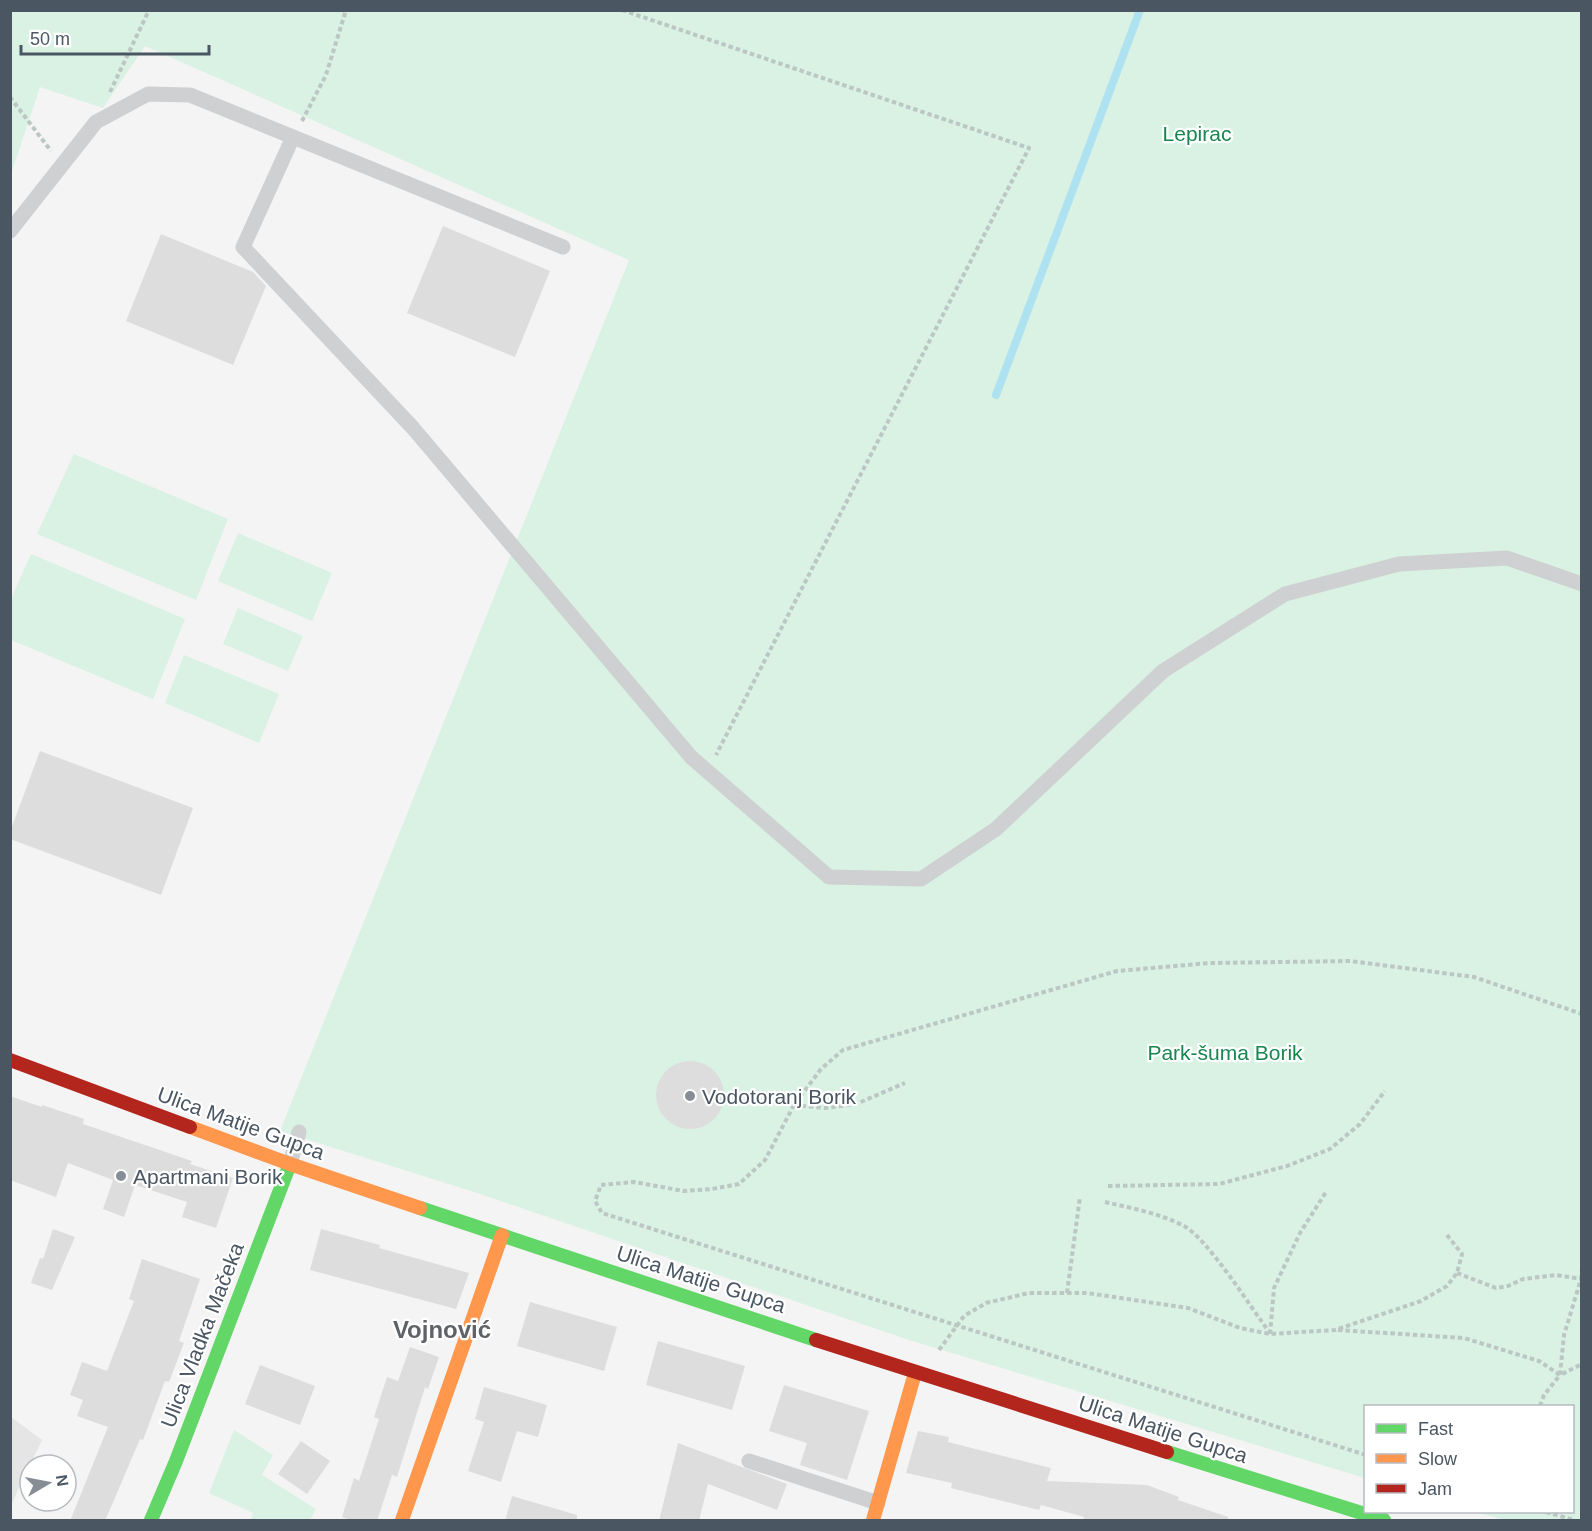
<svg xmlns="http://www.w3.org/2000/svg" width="1592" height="1531" viewBox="0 0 1592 1531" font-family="Helvetica,sans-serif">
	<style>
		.education { fill: #e6e5e6 }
		.green { fill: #d9f2e3 }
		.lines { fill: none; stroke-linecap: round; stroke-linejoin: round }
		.stream { stroke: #aee2f0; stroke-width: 8 }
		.building { fill: #ddddde }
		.path { stroke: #bcc7c4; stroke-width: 4; stroke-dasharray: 4.5 3; stroke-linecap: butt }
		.lane { stroke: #ced0d2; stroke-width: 15 }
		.fast { stroke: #63d668; stroke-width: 14 }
		.slow { stroke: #ff974d; stroke-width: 14 }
		.jam { stroke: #b3261e; stroke-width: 14 }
		.poi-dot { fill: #868d94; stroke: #fff; stroke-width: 2 }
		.labels { text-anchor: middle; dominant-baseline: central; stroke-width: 4.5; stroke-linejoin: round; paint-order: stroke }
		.park-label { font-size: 21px; fill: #17864f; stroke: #fff }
		.poi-label { font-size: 21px; fill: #4a5661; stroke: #fff; text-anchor: start }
		.street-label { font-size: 21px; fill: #4a5661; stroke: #fff }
		.quarter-label { font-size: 24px; font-weight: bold; fill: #5f6368; stroke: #fff }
	</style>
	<rect width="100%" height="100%" fill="#f4f4f4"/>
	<polygon class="education" points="11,1417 42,1440 11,1505"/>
	<g class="green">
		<polygon points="11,11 1581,11 1581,1520 1505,1520 1475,1512 1572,1512 1572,1406 1366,1406 1365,1478 912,1341 471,1191 280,1131 629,260 145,46 103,108 40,87 11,174"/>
		<polygon points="74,454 228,519 196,600 37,534"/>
		<polygon points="238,533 332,573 312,621 218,581"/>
		<polygon points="31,554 185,619 153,699 11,640 11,599"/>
		<polygon points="238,608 303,636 288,671 223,644"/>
		<polygon points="184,655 279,694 259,743 165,703"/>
		<polygon points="234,1430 273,1455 262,1475 316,1509 310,1520 251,1520 253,1513 209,1493"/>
	</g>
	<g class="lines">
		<polyline class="stream" points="996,395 1140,10"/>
	</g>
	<g class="building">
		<polygon points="443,226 550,271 515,357 407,313"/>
		<polygon points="161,234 253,272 266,286 233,365 126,321"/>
		<polygon points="40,751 193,808 161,895 10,839 10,832"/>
		<circle cx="690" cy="1095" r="34"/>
		<polygon points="10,1096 42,1107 42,1105 84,1119 83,1124 192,1161 190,1164 233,1178 216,1228 182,1217 187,1202 135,1185 124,1217 103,1209 113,1180 68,1163 56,1197 10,1180"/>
		<polygon points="53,1229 75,1237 52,1290 31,1283 40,1258 43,1259"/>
		<polygon points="321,1229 380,1245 379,1248 469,1273 456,1309 310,1270"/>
		<polygon points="142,1259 200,1279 179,1341 184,1343 169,1382 165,1381 143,1440 140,1439 105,1521 70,1521 108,1427 77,1416 83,1400 70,1395 82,1362 107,1371 134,1301 129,1299"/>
		<polygon points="530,1302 617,1327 604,1371 517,1346"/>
		<polygon points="658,1341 745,1366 732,1410 646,1385"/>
		<polygon points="410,1347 439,1357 428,1389 425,1387 397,1477 392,1475 377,1521 353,1521 342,1517 354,1478 359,1481 379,1419 374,1417 387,1377 398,1381"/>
		<polygon points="260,1365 315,1386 300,1425 245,1404"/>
		<polygon points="784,1385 869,1411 847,1480 800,1465 807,1443 769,1431"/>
		<polygon points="484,1387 547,1405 538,1437 517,1431 501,1482 468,1471 484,1422 475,1419"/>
		<polygon points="918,1431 949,1437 948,1442 1051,1468 1047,1481 1147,1485 1179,1497 1178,1500 1228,1517 1228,1521 1083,1521 1084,1517 1041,1505 1039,1510 951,1488 952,1483 906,1473"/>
		<polygon points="301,1441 330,1461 307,1494 278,1474"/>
		<polygon points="678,1443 787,1484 777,1510 708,1484 699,1521 659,1521"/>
		<polygon points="512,1496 577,1515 577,1521 505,1521"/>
	</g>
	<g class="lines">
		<g class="path">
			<polyline points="622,10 1029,148 716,755"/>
			<polyline points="110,92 149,10"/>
			<polyline points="10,97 51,151"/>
			<polyline points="302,121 326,75 346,10"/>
			<polyline points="794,1105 825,1108 856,1104 905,1083"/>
			<polyline points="1108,1186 1219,1184 1287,1166 1330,1149 1360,1124 1385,1091"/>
			<path d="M1105 1202C1131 1208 1159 1213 1184 1226 1208 1239 1251 1308 1270 1333"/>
			<polyline points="1457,1273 1496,1288 1508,1286 1523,1279 1556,1275 1581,1279"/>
			<polyline points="1067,1293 1080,1197"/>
			<polyline points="1338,1330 1464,1338 1539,1361 1560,1375 1582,1364"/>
			<polyline points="1270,1334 1274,1288 1300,1233 1326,1192"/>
			<polyline points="939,1350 964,1316 986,1303 1029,1293 1087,1293 1188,1308 1240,1328 1270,1334 1335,1330 1421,1301 1447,1286 1457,1273 1462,1254 1447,1235"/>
			<polyline points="1540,1406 1544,1395 1560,1375 1564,1335 1581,1279 1582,1269"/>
			<polyline points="1366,1455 602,1213 595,1201 601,1185 634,1182 684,1191 712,1189 739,1184 765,1160 794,1105 821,1069 843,1050 1117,971 1210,963 1350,961 1474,977 1582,1014"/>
			<polyline points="1546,1512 1574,1520"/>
		</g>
		<g class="lane">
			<polyline points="293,137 243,247 413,428 691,757 829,877 921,879 996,829 1163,671 1285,594 1399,564 1507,558 1582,584"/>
			<polyline points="10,231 96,122 148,94 190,95 563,247"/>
			<polyline points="290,1164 299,1132"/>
			<polyline points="749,1461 878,1503"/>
		</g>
		<g class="fast">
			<polyline points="420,1208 816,1340"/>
			<polyline points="1167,1452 1384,1520"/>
			<polyline points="151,1520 176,1461 290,1164"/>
		</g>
		<g class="slow">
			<polyline points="190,1127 290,1164 420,1208"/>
			<polyline points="402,1520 502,1235"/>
			<polyline points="873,1520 915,1373"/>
		</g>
		<g class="jam">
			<polyline points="10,1060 190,1127"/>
			<polyline points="816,1340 1167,1452"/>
		</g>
	</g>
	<g class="poi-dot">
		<circle cx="690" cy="1096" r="6"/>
		<circle cx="121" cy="1176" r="6"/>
	</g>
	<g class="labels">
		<g class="park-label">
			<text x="1197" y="133">Lepirac</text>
			<text x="1225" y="1052">Park-šuma Borik</text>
		</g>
		<g class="poi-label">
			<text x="702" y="1096">Vodotoranj Borik</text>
			<text x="133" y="1176">Apartmani Borik</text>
		</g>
		<g class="street-label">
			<text transform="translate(241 1123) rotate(20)">Ulica Matije Gupca</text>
			<text transform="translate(701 1279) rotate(18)">Ulica Matije Gupca</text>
			<text transform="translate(202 1335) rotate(-69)">Ulica Vladka Mačeka</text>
			<text transform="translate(1163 1429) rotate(18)">Ulica Matije Gupca</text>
		</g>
		<g class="quarter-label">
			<text x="442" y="1329">Vojnović</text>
		</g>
	</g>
	<rect width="1592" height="1531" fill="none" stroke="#4a5661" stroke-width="24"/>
	<rect x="1364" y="1405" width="210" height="108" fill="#ffffff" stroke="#b7bbc0" stroke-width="1.5"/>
	<rect x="1376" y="1424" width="30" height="9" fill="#63d668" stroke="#b7bbc0" stroke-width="1.5"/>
	<text x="1418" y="1435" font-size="18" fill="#4a5661">Fast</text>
	<rect x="1376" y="1454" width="30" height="9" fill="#ff974d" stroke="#b7bbc0" stroke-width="1.5"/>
	<text x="1418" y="1465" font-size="18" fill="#4a5661">Slow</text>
	<rect x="1376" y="1484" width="30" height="9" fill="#b3261e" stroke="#b7bbc0" stroke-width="1.5"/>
	<text x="1418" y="1495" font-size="18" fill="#4a5661">Jam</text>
	<g transform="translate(48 1483) rotate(80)"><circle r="28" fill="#ffffff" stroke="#b7bbc0" stroke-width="1.5"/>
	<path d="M0-4.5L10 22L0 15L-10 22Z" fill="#868d94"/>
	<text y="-9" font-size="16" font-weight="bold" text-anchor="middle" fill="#4a5661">N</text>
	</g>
	<path d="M21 45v9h188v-9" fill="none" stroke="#4a5661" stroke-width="3"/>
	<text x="30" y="45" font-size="18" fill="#4a5661" stroke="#ffffff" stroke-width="4.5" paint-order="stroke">50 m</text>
</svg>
